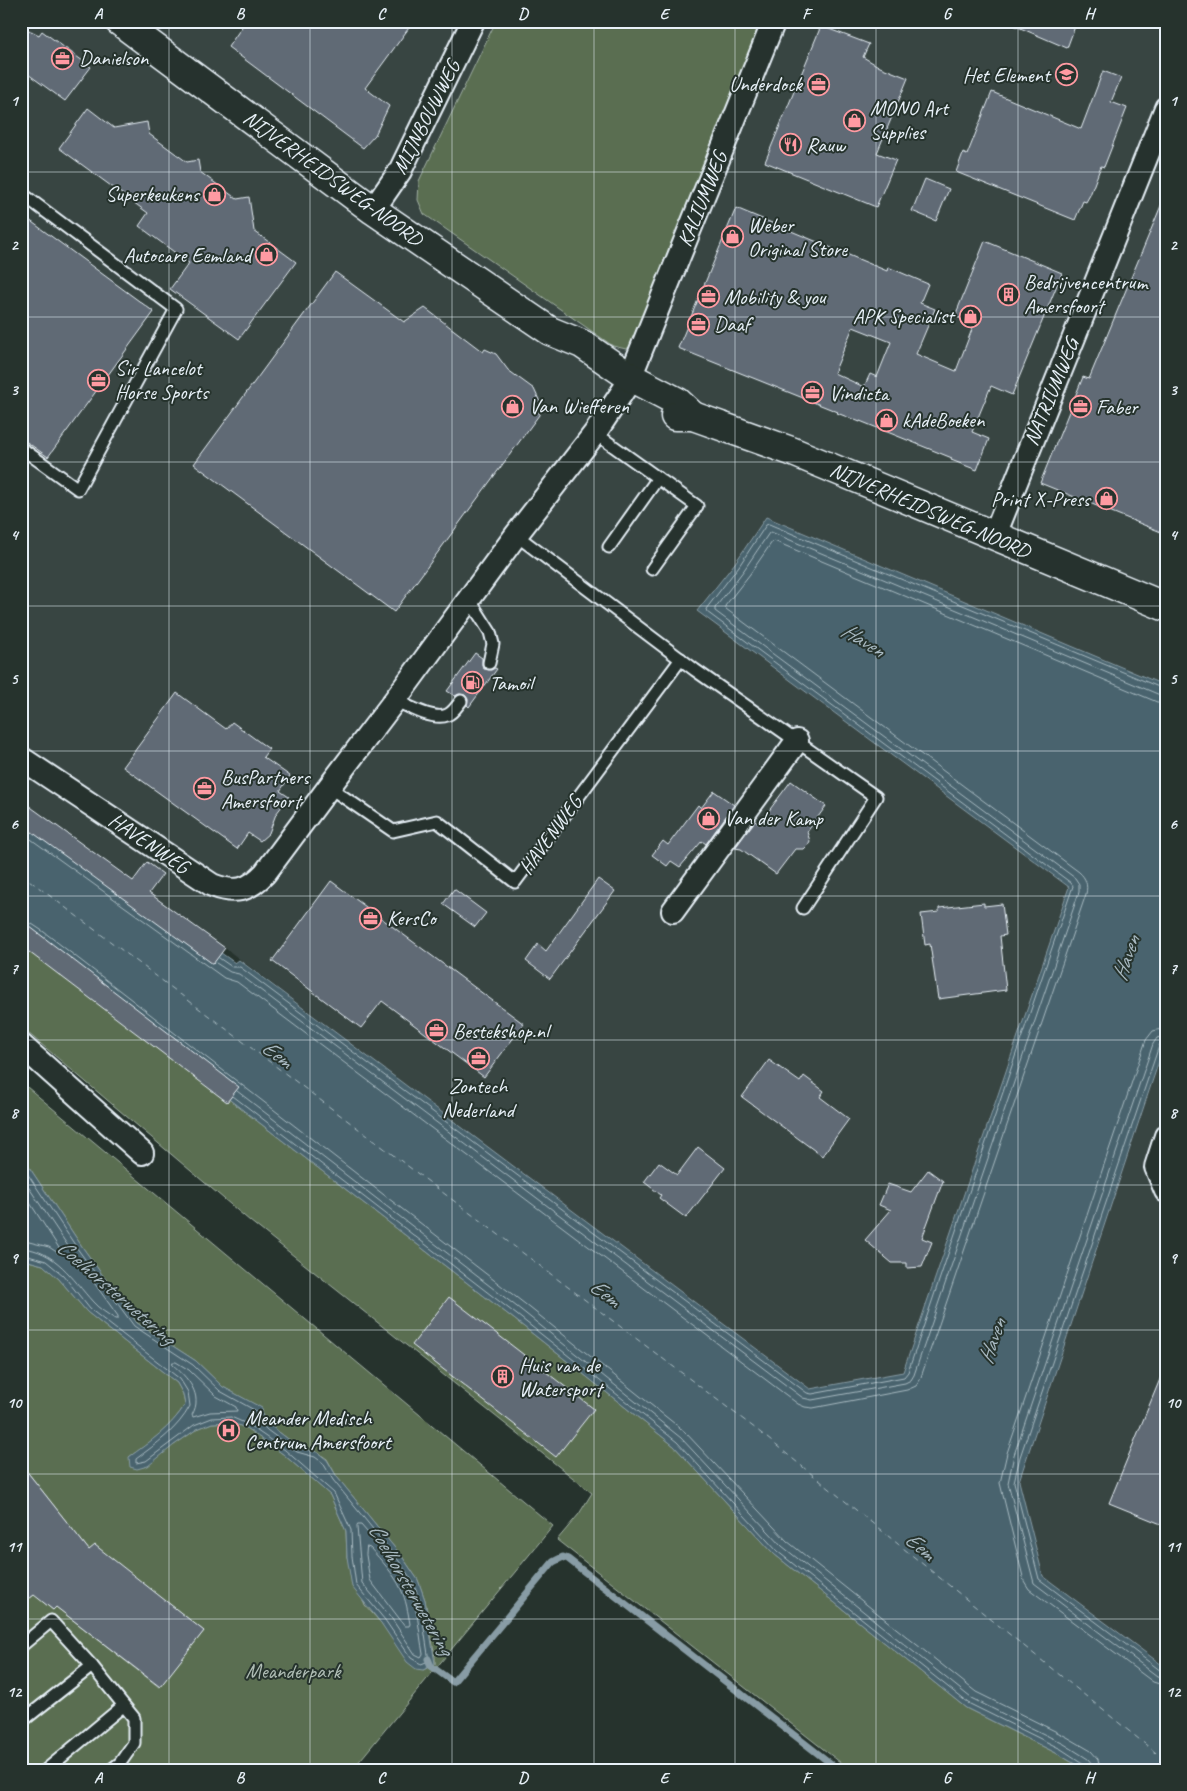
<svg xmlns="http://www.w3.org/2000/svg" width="1187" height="1791" viewBox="0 0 1187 1791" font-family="Caveat,sans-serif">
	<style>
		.built { fill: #384442 }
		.green { fill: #5a6e51; stroke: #a1b0a4 }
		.water { fill: #48646e; stroke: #889ca5 }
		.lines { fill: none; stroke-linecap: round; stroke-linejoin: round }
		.shore { stroke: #a8b9c1; stroke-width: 1 }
		.stream { stroke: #889ca5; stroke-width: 7 }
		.ferry { stroke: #a8b9c1; stroke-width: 1; stroke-dasharray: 6 5; stroke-linecap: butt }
		.building { fill: #616a74; stroke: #e8f1f8; fill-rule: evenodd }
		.lane-casing { stroke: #e8f1f8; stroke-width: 15 }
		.street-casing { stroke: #e8f1f8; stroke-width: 26 }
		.secondary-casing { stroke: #e8f1f8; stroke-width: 31 }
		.lane { stroke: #26332d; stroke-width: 11 }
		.street { stroke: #26332d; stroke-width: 22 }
		.secondary { stroke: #26332d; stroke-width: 28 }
		.grid { fill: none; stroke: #e8f1f8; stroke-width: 1; stroke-opacity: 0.55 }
		.labels { text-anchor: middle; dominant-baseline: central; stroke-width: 4; stroke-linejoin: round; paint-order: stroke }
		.poi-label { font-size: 21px; fill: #e8f1f8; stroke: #26332d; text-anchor: start }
		.street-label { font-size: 21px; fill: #e8f1f8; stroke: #26332d }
		.park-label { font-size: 21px; fill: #afbdb5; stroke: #26332d }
		.water-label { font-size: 22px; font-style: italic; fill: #a8b9c1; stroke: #26332d }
		.neatline { fill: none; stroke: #e8f1f8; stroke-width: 2 }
		.grid-label { font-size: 16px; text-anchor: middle; font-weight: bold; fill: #e8f1f8 }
	</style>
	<rect width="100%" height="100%" fill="#26332d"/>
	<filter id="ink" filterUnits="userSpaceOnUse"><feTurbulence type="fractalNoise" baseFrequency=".02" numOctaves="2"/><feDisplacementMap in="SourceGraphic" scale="10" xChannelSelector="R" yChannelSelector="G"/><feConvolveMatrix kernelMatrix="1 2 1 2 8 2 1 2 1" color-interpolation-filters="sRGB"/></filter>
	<g filter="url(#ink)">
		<g class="built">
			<polygon points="21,21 1166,21 1166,686 766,517 735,563 698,611 1069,887 903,1372 810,1389 450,1120 225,948 21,800"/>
			<polygon points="1166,1040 1166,1668 1043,1576 1019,1481"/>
		</g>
		<g class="green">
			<polygon points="496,21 767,21 637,343 626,349 613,346 424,214 418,200 419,181"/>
			<polygon points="21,939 514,1319 674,1446 774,1554 966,1708 1058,1754 1085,1770 850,1770 557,1540 579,1514 592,1493 250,1221 21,1027"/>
			<path d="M21 1082 553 1526 352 1770H21V1605L38 1592 46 1599 43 1602 53 1610 56 1607 159 1687 204 1631 95 1546 89 1550 21 1464V1259L43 1265 59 1279 87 1312 177 1383 183 1394 185 1405C171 1427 151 1442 129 1457L174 1445 197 1429 212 1423 230 1422 246 1428 283 1454 330 1495 346 1531 347 1557 365 1605 423 1670 435 1664V1657L425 1600 418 1580 403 1558 337 1477 327 1459 317 1452 300 1448 263 1420 261 1408 223 1387 196 1361 137 1323 83 1248 21 1155Z"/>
		</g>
		<g class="water">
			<polygon points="766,517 1166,686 1166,1040 1019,1481 1043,1576 1166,1668 1166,1770 1085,1770 1058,1754 966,1708 774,1554 674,1446 514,1319 21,939 21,809 235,963 239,960 810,1389 903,1372 1069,887 697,611 735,563"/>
			<path d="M21 1155 83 1248 137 1323 196 1361 223 1387 262 1408 263 1420 300 1448 317 1452 327 1460 337 1477 403 1558 418 1580 425 1600 435 1664 423 1670 416 1669 407 1662 381 1623 352 1587 347 1557 346 1531 330 1495 283 1454 246 1428 230 1422 212 1423 197 1429 174 1445 148 1466 137 1469 130 1467 129 1457C150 1442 171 1427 185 1405L183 1394 177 1383 87 1312 59 1279 43 1265 21 1259Z"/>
		</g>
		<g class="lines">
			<g class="shore">
				<path d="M21 832 224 978 237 982 798 1404 805 1407 813 1408 907 1390 916 1386 920 1380 1086 894C1088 885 1086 878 1079 872L726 609 725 606 750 574 772 542 774 541 1157 702 1166 704"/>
				<polyline points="25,922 32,924 44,932 525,1304 685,1432 787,1541 976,1692 1067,1737 1091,1751 1098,1759 1100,1770"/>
				<polyline points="219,958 232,967 240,967 807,1393 812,1394 904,1377 908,1372 1073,886 1071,883 707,612 706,609 739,566 766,525 769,524 1166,690"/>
				<polyline points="216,963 230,972 239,974 803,1398 812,1400 905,1383 911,1380 914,1375 1079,892 1079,884 1075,878 715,611 715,608 744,570 769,533 771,532 1160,695 1166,696"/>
				<polyline points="1166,1028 1153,1031 1146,1040 1007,1453 1000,1483 1024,1581 1029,1589 1153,1682 1166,1686"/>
				<polyline points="1166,1035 1157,1038 1153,1044 1014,1455 1008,1483 1034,1583 1157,1676 1166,1678"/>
				<polyline points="1166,1042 1161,1042 1159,1046 1020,1457 1014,1482 1039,1579 1161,1671 1166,1672"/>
				<polyline points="237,1091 521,1310 681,1438 782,1546 971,1698 1064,1744 1088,1759 1092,1764 1093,1770"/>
				<polyline points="233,1096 517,1315 677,1442 777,1551 968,1703 1061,1749 1084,1764 1087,1770"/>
				<path d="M21 1164 79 1251 134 1326 193 1365 220 1391 256 1411 259 1422 267 1430 297 1452 315 1457 323 1463 333 1480 399 1561 413 1582 420 1602 429 1661 421 1664 411 1658 385 1620 356 1585 352 1556 351 1530 334 1493 285 1450 247 1424 231 1417 212 1418 194 1425 146 1461 136 1463V1459C156 1444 178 1429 190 1406L188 1392 180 1379 90 1309 63 1275 46 1261 21 1254"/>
				<path d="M21 1176 74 1255 118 1316V1319H115C108 1314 99 1309 93 1302 72 1279 56 1250 21 1248"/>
				<polyline points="21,1189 61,1251 58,1253 49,1247 21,1240"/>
				<path d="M173 1362H176L189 1370 216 1396 236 1407 237 1411 210 1412 193 1417 192 1415C204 1395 187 1377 173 1365Z"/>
				<path d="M358 1525H361C377 1544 398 1564 408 1586 418 1607 419 1632 423 1654L421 1657 415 1654 390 1616 362 1583 357 1527Z"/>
				<path d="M367 1547 370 1548C381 1560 394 1574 401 1589 406 1600 408 1612 410 1624L409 1626H405L370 1580 366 1555Z"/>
			</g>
			<polyline class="stream" points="428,1659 431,1666 453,1682 553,1562 563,1557 568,1559 839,1770"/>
			<polyline class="ferry" points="21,874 756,1429 1166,1761"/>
		</g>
		<g class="building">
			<polygon points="246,21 414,21 365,88 389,106 375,135 363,148 228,47"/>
			<polygon points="1004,21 1077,21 1067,48"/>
			<polygon points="821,26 869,44 863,57 880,67 908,78 877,153 896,160 876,207 765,162"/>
			<polygon points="29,30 39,35 42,31 91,67 65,101 21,69 21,40"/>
			<polygon points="1103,71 1121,78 1111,102 1127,108 1104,167 1101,166 1090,195 1086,202 1083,201 1075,220 956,172 963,153 967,155 992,92 1081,129"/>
			<polygon points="88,108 114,128 147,122 149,134 187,162 198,160 200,172 237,199 249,197 254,231 296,262 239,339 170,289 189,263 139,226 148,213 59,148"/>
			<polygon points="925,179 949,189 936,221 912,211"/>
			<polygon points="1165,196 1166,196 1166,534 1040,483 1083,377 1089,379"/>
			<path d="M736 208 887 271 888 267 928 284 920 303 935 309 916 354 956 371 974 324 955 316 985 241 1062 273 1012 395 991 386 972 432 989 439 977 470 951 460 952 458 860 421V422L837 413 838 412 678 348ZM853 327 891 342 877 377 870 374 864 387 834 373Z"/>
			<polygon points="21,214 154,312 48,457 21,438"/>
			<polygon points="335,272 404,322 425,308 483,352 485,349 496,354 508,370 534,389 540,402 539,415 394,612 194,464"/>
			<polygon points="475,653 482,658 482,665 484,669 491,670 495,668 497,669 469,707 467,705 468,699 465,695 459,694 455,696 447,691"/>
			<polygon points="177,693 226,729 232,722 269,749 263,757 290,776 280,791 289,797 276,814 269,833 260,841 248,833 237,849 123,767"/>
			<polygon points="791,781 826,806 807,832 810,841 808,845 804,849 795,849 776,874 741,849 735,848 755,821 759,824"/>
			<polygon points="714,791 734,805 706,844 702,841 680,867 671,861 667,866 652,855 663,841 668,845 698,805 701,808"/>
			<polygon points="21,800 133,881 147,862 163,874 149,893 225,948 213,964 21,824"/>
			<polygon points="598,879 615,891 550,979 526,961 538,944 546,951"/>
			<polygon points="331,881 524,1024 484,1077 382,1001 361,1028 272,961"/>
			<polygon points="454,889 486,913 475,927 443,904"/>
			<polygon points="984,903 984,906 1002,904 1006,935 1000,936 1006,990 938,999 930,944 925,945 921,914 939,912 939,908"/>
			<polygon points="21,920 239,1087 227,1102 21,946"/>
			<polygon points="769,1060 800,1082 804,1076 824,1091 820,1097 849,1119 822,1156 742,1097"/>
			<polygon points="698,1147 725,1168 686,1218 659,1198 661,1195 644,1182 659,1162 677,1175"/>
			<polygon points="928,1170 943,1181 922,1238 932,1242 922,1267 907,1268 907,1263 892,1263 865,1240 891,1210 879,1205 888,1184 911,1192"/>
			<polygon points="449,1297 594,1409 556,1457 412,1345"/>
			<polygon points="1165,1367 1166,1367 1166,1526 1109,1503"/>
			<polygon points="21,1464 89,1550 95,1545 204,1631 160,1687 56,1607 53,1610 34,1595 21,1605"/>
		</g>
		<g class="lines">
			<defs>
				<g id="lane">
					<polyline points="21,193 176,309 78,489 21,448"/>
					<polyline points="595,433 697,506 652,569"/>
					<polyline points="516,535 695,670 876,797 803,908"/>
					<polyline points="609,547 658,478"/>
					<polyline points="469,599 490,632 493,644 489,663"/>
					<path d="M395 700C407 706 434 721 447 715 453 713 457 706 461 701"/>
					<polyline points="329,787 393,831 437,821 515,882 681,659"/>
					<polyline points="21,1646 51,1621 92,1666 134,1718 134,1743 120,1763 111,1770"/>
					<polyline points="21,1722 92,1666"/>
					<polyline points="46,1770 123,1706"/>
				</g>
				<g id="street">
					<polyline points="373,210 400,171 473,21"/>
					<polyline points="994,537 1166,108"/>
					<path d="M21 758 212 885C235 894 248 891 265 873L329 787 395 700 516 535 595 433 627 385 774 21"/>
					<polyline points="673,911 797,741"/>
					<polyline points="21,1045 142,1153"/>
					<polyline points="1166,1136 1156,1167 1166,1191"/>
				</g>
				<g id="secondary">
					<polyline points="119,21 373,210 550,331 582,344 630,377 678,402 693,416"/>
					<polyline points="675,416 693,416 791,451 1166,607"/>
				</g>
			</defs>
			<use href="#lane" class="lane-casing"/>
			<use href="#street" class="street-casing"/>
			<use href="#secondary" class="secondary-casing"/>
			<use href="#lane" class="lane"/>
			<use href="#street" class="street"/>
			<use href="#secondary" class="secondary"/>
		</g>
	</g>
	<path class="grid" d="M169 21V1770M310 21V1770M452 21V1770M594 21V1770M735 21V1770M876 21V1770M1018 21V1770M21 172H1166M21 317H1166M21 462H1166M21 606H1166M21 751H1166M21 896H1166M21 1040H1166M21 1185H1166M21 1330H1166M21 1474H1166M21 1619H1166"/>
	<defs>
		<symbol id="office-ring" viewBox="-11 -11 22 22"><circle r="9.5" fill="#26332d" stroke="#ff9aa2" stroke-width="1.5"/><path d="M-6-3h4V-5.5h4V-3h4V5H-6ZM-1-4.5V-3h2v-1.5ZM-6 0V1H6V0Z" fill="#ff9aa2"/></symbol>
		<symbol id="school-ring" viewBox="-11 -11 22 22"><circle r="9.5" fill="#26332d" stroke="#ff9aa2" stroke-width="1.5"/><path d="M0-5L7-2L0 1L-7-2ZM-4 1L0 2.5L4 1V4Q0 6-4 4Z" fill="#ff9aa2"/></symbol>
		<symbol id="shop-ring" viewBox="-11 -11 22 22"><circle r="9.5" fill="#26332d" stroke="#ff9aa2" stroke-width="1.5"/><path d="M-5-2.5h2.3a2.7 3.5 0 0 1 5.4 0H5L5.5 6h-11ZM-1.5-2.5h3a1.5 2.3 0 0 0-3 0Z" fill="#ff9aa2"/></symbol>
		<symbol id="restaurant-ring" viewBox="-11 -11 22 22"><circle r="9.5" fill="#26332d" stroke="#ff9aa2" stroke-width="1.5"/><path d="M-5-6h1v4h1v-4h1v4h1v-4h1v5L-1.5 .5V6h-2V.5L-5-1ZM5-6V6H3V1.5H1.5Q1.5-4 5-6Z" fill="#ff9aa2"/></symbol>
		<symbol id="building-ring" viewBox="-11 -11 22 22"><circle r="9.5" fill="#26332d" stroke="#ff9aa2" stroke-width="1.5"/><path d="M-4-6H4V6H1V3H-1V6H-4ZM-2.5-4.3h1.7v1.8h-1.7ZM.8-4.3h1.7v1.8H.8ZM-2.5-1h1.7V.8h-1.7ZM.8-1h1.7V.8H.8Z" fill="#ff9aa2"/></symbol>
		<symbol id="fuel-ring" viewBox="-11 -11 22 22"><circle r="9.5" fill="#26332d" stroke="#ff9aa2" stroke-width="1.5"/><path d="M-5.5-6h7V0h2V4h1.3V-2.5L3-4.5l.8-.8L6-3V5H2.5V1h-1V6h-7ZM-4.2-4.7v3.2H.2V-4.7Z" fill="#ff9aa2"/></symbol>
		<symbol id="hospital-ring" viewBox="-11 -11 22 22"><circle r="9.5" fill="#26332d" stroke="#ff9aa2" stroke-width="1.5"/><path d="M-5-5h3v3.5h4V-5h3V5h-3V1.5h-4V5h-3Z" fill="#ff9aa2"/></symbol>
	</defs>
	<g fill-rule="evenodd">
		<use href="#office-ring" x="50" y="46" width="25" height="25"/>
		<use href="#school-ring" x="1054" y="62" width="25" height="25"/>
		<use href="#office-ring" x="806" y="72" width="25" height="25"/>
		<use href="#shop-ring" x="842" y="108" width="25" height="25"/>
		<use href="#restaurant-ring" x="778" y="132" width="25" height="25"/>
		<use href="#shop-ring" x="202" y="182" width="25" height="25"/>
		<use href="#shop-ring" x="720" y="224" width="25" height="25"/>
		<use href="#shop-ring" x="254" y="242" width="25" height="25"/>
		<use href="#building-ring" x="996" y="282" width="25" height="25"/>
		<use href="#office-ring" x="696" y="284" width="25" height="25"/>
		<use href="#shop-ring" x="958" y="304" width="25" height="25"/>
		<use href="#office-ring" x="686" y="312" width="25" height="25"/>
		<use href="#office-ring" x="86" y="368" width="25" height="25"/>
		<use href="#office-ring" x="800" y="380" width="25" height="25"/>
		<use href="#shop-ring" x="500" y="394" width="25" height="25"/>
		<use href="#office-ring" x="1068" y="394" width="25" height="25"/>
		<use href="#shop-ring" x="874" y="408" width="25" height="25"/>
		<use href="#shop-ring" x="1094" y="486" width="25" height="25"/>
		<use href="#fuel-ring" x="460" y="670" width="25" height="25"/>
		<use href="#office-ring" x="192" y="776" width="25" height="25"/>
		<use href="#shop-ring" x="696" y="806" width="25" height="25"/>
		<use href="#office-ring" x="358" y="906" width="25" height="25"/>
		<use href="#office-ring" x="424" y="1018" width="25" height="25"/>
		<use href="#office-ring" x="466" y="1046" width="25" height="25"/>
		<use href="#building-ring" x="490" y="1364" width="25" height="25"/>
		<use href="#hospital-ring" x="216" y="1418" width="25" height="25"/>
	</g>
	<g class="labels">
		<g class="poi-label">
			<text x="79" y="58">Danielson</text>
			<text x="1050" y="75" text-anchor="end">Het Element</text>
			<text x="802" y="84" text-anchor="end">Underdock</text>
			<text x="870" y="108">MONO Art<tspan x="870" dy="24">Supplies</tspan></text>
			<text x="806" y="145">Rauw</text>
			<text x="199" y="194" text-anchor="end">Superkeukens</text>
			<text x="748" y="225">Weber<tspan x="748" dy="24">Original Store</tspan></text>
			<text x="251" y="255" text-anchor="end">Autocare Eemland</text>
			<text x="1024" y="282">Bedrijvencentrum<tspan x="1024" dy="24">Amersfoort</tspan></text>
			<text x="724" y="297">Mobility &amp; you</text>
			<text x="954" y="316" text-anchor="end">APK Specialist</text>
			<text x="714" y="324">Daaf</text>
			<text x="115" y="368">Sir Lancelot<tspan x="115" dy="24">Horse Sports</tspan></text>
			<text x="829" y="393">Vindicta</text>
			<text x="529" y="406">Van Wiefferen</text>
			<text x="1096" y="407">Faber</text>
			<text x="902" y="420">kAdeBoeken</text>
			<text x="1090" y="499" text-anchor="end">Print X-Press</text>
			<text x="489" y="683">Tamoil</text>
			<text x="221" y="777">BusPartners<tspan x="221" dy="24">Amersfoort</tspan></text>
			<text x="724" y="818">Van der Kamp</text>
			<text x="387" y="918">KersCo</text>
			<text x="453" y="1031">Bestekshop.nl</text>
			<text x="478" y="1086" text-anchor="middle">Zontech<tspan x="478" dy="24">Nederland</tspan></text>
			<text x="519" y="1365">Huis van de<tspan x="519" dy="24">Watersport</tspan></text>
			<text x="245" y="1418">Meander Medisch<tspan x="245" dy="24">Centrum Amersfoort</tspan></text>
		</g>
		<g class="street-label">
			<text transform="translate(426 117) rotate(-63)">MIJNBOUWWEG</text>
			<text transform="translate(333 178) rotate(36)">NIJVERHEIDSWEG-NOORD</text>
			<text transform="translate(702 199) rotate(-68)">KALIUMWEG</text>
			<text transform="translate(1051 392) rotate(-68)">NATRIUMWEG</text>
			<text transform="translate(930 510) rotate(23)">NIJVERHEIDSWEG-NOORD</text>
			<text transform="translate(550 835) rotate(-54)">HAVENWEG</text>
			<text transform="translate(149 843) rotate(34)">HAVENWEG</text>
		</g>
		<g class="park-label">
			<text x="293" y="1671">Meanderpark</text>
		</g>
		<g class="water-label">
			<text transform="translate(863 640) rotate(31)">Haven</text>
			<text transform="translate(1126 958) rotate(-71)">Haven</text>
			<text transform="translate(277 1054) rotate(36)">Eem</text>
			<text transform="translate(116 1292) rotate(41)">Coelhorsterwetering</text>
			<text transform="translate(605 1293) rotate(36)">Eem</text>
			<text transform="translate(992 1341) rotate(-71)">Haven</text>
			<text transform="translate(920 1546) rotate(39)">Eem</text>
			<text transform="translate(411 1589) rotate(60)">Coelhorsterwetering</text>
		</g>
	</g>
	<rect width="1187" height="1791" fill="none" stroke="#26332d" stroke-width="55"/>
	<rect x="28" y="28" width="1132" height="1736" class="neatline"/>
	<g class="grid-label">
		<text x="98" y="19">A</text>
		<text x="240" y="19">B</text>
		<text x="381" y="19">C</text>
		<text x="523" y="19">D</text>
		<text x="664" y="19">E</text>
		<text x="806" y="19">F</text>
		<text x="947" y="19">G</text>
		<text x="1089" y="19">H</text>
		<text x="14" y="106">1</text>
		<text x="1173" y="106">1</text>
		<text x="14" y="250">2</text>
		<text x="1173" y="250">2</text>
		<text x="14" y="395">3</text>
		<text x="1173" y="395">3</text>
		<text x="14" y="540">4</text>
		<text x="1173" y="540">4</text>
		<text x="14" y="684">5</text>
		<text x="1173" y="684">5</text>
		<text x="14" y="829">6</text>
		<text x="1173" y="829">6</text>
		<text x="14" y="974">7</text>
		<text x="1173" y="974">7</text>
		<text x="14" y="1118">8</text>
		<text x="1173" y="1118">8</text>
		<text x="14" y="1263">9</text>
		<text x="1173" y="1263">9</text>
		<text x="14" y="1408">10</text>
		<text x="1173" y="1408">10</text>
		<text x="14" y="1552">11</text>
		<text x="1173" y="1552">11</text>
		<text x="14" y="1697">12</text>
		<text x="1173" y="1697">12</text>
		<text x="98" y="1783">A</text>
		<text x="240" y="1783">B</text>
		<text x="381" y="1783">C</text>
		<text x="523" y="1783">D</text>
		<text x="664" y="1783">E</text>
		<text x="806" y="1783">F</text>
		<text x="947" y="1783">G</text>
		<text x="1089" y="1783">H</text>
	</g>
</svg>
